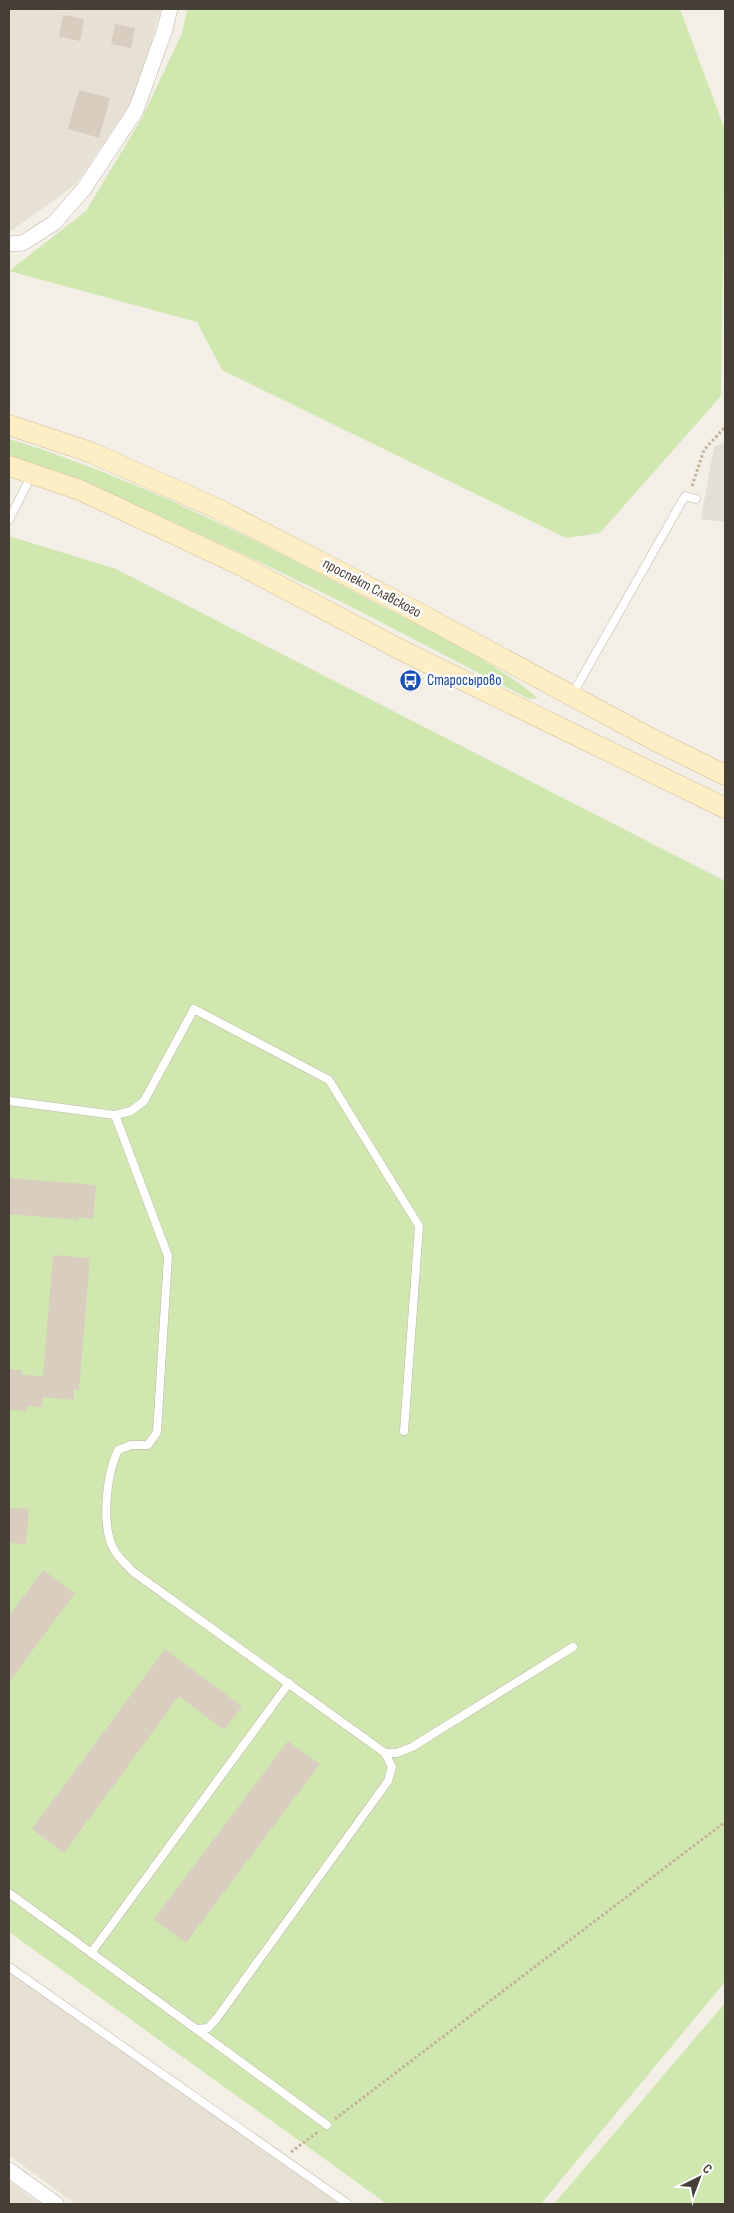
<svg xmlns="http://www.w3.org/2000/svg" width="734" height="2213" viewBox="0 0 734 2213" font-family="'Sofia Sans Condensed',sans-serif">
	<style>
		.residential { fill: #e7e1d5 }
		.industrial { fill: #e3ded8 }
		.green { fill: #d1e7b0 }
		.building { fill: #d8cdbf }
		.lines { fill: none; stroke-linecap: round; stroke-linejoin: round }
		.lane-casing { stroke: #bfb6a9; stroke-width: 9 }
		.street-casing { stroke: #bfb6a9; stroke-width: 16 }
		.secondary-casing { stroke: #d3c097; stroke-width: 21 }
		.path { stroke: #c0b19b; stroke-width: 3; stroke-dasharray: 2.5 2.5; stroke-linecap: butt }
		.lane { stroke: #fff; stroke-width: 8 }
		.street { stroke: #fff; stroke-width: 15 }
		.secondary { stroke: #feeec6; stroke-width: 20 }
		.labels { text-anchor: middle; dominant-baseline: central; stroke-width: 5; stroke-linejoin: round; paint-order: stroke }
		.street-label { font-size: 15px; fill: #463f36; stroke: #fff }
		.transit-label { font-size: 15px; fill: #164399; stroke: #fff; text-anchor: start }
	</style>
	<rect width="100%" height="100%" fill="#f3efe7"/>
	<g class="residential">
		<polygon points="9,9 161,9 136,95 75,185 11,231 9,230"/>
		<polygon points="9,1969 340,2204 75,2204 9,2155"/>
		<polygon points="9,2181 40,2204 9,2204"/>
	</g>
	<polygon class="industrial" points="725,442 725,522 701,519 714,447"/>
	<g class="green">
		<polygon points="187,9 680,9 725,130 721,396 600,533 566,538 222,370 197,322 9,271 86,211 143,116 182,33"/>
		<path d="M9 439C134 477 252 538 368 599 426 629 488 657 538 698L529 699 344 603 245 555 156 514 83 485 9 459Z"/>
		<polygon points="9,536 116,569 725,881 725,1982 541,2204 387,2204 9,1932"/>
		<polygon points="725,2003 725,2200 722,2204 554,2204"/>
	</g>
	<g class="building">
		<polygon points="63,15 84,19 80,41 59,37"/>
		<polygon points="115,24 135,28 131,48 111,44"/>
		<polygon points="79,90 110,98 99,138 68,129"/>
		<polygon points="9,1178 96,1185 93,1219 78,1217 79,1220 9,1214"/>
		<polygon points="53,1255 90,1258 79,1390 74,1390 74,1400 43,1397 42,1407 27,1406 26,1411 9,1410 9,1369 21,1370 22,1375 43,1376"/>
		<polygon points="9,1508 29,1509 26,1544 9,1543"/>
		<polygon points="43,1570 75,1593 9,1682 9,1616"/>
		<polygon points="165,1649 242,1706 224,1730 179,1696 64,1853 32,1829"/>
		<polygon points="288,1741 320,1764 186,1943 154,1919"/>
	</g>
	<g class="lines">
		<defs>
			<g id="lane">
				<polyline points="9,520 32,474"/>
				<polyline points="572,695 685,496 696,499"/>
				<path d="M9 1101 115 1115 168 1256 157 1432 148 1445H131L118 1450C106 1475 100 1530 116 1553 121 1560 127 1565 132 1571L385 1753 392 1767 388 1781 217 2018 208 2028 196 2029 9 1893"/>
				<polyline points="115,1115 131,1111 144,1101 194,1009 329,1080 419,1226 404,1431"/>
				<polyline points="385,1753 397,1753 412,1747 573,1647"/>
				<polyline points="91,1953 289,1683"/>
				<polyline points="9,1967 348,2204"/>
				<polyline points="196,2029 327,2125"/>
			</g>
			<g id="street">
				<polyline points="9,244 23,243 54,223 83,190 136,110 165,29 170,9"/>
				<polyline points="9,2170 56,2204"/>
			</g>
			<g id="secondary">
				<polyline points="9,425 90,452 216,508 398,602 654,740 725,775"/>
				<polyline points="9,466 80,490 240,565 403,651 725,808"/>
			</g>
		</defs>
		<use href="#lane" class="lane-casing"/>
		<use href="#street" class="street-casing"/>
		<use href="#secondary" class="secondary-casing"/>
		<g class="path">
			<polyline points="692,486 704,450 725,427"/>
			<polyline points="335,2119 725,1822"/>
			<polyline points="291,2152 318,2132"/>
		</g>
		<use href="#lane" class="lane"/>
		<use href="#street" class="street"/>
		<use href="#secondary" class="secondary"/>
	</g>
	<defs>
		<symbol id="bus-disc" viewBox="-11 -11 22 22"><circle r="9.5" fill="#1a4fb4" stroke="#fff"/><path d="M-5-6H5V4H4V6H2V4H-2V6H-4V4H-5ZM-3.5-4V0h7V-4ZM-3.5 1.2v1.5H-2V1.2ZM2 1.2v1.5H3.5V1.2Z" fill="#fff"/></symbol>
	</defs>
	<g fill-rule="evenodd">
		<use href="#bus-disc" x="398" y="668" width="25" height="25"/>
	</g>
	<g class="labels">
		<g class="street-label">
			<text transform="translate(372 588) rotate(28)">проспект Славского</text>
		</g>
		<g class="transit-label">
			<text x="427" y="680">Старосырово</text>
		</g>
	</g>
	<rect width="734" height="2213" fill="none" stroke="#463f36" stroke-width="20"/>
	<g transform="translate(699 2178) rotate(42)" stroke="#ffffff" stroke-width="4" paint-order="stroke">
	<path d="M0-4L9 19L0 12L-9 19Z" fill="#463f36"/>
	<text y="-8" font-size="14" font-weight="bold" text-anchor="middle" fill="#463f36">С</text>
	</g>
</svg>
